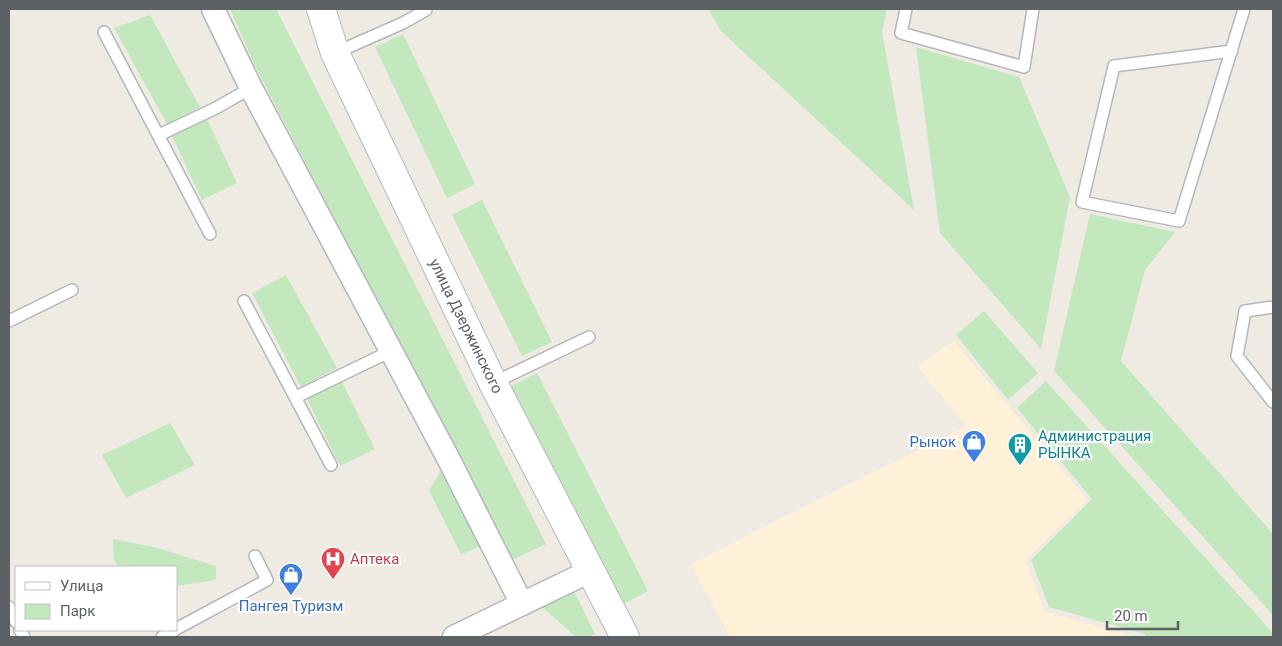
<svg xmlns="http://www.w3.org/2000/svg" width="1282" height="646" viewBox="0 0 1282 646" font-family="Roboto,sans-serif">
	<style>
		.commercial { fill: #fff1d8 }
		.green { fill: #c3e8be }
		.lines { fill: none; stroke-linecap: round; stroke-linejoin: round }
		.lane-casing { stroke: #b4b7bb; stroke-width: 14 }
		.street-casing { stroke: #b4b7bb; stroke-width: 25 }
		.secondary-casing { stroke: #b5b9be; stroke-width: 30 }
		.lane { stroke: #fff; stroke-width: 11 }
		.street { stroke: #fff; stroke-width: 22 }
		.secondary { stroke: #fff; stroke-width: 28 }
		.labels { text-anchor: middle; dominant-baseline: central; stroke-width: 4.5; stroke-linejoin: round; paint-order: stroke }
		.street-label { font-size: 15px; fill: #5b6165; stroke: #fff }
		.culture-label { font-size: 15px; fill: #0d838f; stroke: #fff; text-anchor: start }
		.shop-label { font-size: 15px; fill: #366cbe; stroke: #fff; text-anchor: end }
		.health-label { font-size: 15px; fill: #be3a42; stroke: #fff; text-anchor: start }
	</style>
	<rect width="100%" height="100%" fill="#efebe3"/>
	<polygon class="commercial" points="954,341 1087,500 1025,560 1045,612 1138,637 730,637 691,564 966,426 917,366"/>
	<g class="green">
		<polygon points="230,9 276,9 546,544 512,560 255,66"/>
		<polygon points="708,9 887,9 882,32 914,210 721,31"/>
		<polygon points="150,15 200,107 167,124 114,28"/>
		<polygon points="403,34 475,184 447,198 375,47"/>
		<polygon points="916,47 1019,77 1070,197 1041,349 940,233"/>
		<polygon points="206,117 237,183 202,200 171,134"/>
		<polygon points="482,200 552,342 522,356 452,215"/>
		<polygon points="1090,214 1175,232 1145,270 1121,361 1273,534 1273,615 1054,371"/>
		<polygon points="286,275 337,368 301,387 252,293"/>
		<polygon points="984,311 1038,373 1008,400 956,335"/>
		<polygon points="537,373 648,591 620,606 509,387"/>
		<polygon points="341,380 375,449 340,466 306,397"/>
		<polygon points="1046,381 1273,633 1273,637 1145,637 1145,634 1049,607 1031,560 1092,499 1017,408"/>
		<polygon points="170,423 195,465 126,498 102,455"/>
		<polygon points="443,467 482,546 461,554 429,491"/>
		<polygon points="113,539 158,548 216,566 216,580 176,586 176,567 118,567 114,560"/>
		<polygon points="572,587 595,634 589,637 576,637 541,606"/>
	</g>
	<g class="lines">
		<defs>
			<g id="lane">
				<polyline points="906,9 901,33 1024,67 1033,9"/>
				<polyline points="104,32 210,234"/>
				<polyline points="1232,51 1114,66 1082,202 1179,221 1244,9"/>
				<polyline points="335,53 403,23 426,10"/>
				<polyline points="159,135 216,108 251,88"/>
				<polyline points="244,301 331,465"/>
				<polyline points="1273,307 1245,311 1237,356 1273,402"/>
				<polyline points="9,321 72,290"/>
				<polyline points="493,383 589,337"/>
				<polyline points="296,397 391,351"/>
				<polyline points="9,607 16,622"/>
				<polyline points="176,629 267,580 255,556"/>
				<polyline points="20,630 24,637"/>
				<polyline points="162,637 175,630"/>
			</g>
			<g id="street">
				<polyline points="213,9 251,88 447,456 522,604"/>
				<polyline points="454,637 590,571"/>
			</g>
			<polyline id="secondary" points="321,9 335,53 493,383 625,637"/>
		</defs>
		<use href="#lane" class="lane-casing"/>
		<use href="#street" class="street-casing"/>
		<use href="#secondary" class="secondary-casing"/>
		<use href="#lane" class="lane"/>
		<use href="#street" class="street"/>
		<use href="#secondary" class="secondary"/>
	</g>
	<defs>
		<symbol id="shop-pin" viewBox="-11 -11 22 30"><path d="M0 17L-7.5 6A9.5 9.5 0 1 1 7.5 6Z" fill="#3f7fe0" stroke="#fff"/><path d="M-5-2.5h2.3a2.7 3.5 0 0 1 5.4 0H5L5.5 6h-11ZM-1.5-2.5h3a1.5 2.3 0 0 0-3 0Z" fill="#fff"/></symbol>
		<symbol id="building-pin" viewBox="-11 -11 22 30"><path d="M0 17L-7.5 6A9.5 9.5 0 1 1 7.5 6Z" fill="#0f9aa8" stroke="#fff"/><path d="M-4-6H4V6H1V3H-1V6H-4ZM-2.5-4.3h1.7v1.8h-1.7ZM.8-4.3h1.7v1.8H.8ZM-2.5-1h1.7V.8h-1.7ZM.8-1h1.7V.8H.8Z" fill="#fff"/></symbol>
		<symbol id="hospital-pin" viewBox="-11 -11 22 30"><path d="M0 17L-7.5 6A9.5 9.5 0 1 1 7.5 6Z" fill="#e0444e" stroke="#fff"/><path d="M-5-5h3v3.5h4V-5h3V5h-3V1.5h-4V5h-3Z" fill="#fff"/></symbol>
	</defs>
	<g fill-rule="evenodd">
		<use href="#shop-pin" x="960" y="428" width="28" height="38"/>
		<use href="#building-pin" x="1006" y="431" width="28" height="38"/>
		<use href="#hospital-pin" x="319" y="545" width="28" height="38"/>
		<use href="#shop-pin" x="277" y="561" width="28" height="38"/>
	</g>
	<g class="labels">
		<g class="street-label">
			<text transform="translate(466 326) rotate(64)">улица Дзержинского</text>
		</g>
		<g class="culture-label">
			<text x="1038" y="436">Администрация<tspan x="1038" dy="17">РЫНКА</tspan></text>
		</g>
		<g class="shop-label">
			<text x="956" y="442">Рынок</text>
			<text x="291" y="606" text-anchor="middle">Пангея Туризм</text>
		</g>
		<g class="health-label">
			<text x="350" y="559">Аптека</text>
		</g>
	</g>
	<rect width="1282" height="646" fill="none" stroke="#5b6165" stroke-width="20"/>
	<rect x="15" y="566" width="162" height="65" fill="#ffffff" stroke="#bdc0c1"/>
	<rect x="25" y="582" width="25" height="8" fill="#ffffff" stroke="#bdc0c1"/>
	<text x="60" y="591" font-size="15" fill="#5b6165">Улица</text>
	<rect x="25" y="604" width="25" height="15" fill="#c3e8be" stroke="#bdc0c1"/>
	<text x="60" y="616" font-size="15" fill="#5b6165">Парк</text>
	<path d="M1107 621v8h71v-8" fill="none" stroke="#5b6165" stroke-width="2.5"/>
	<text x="1114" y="621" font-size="15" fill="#5b6165" stroke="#ffffff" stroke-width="4" paint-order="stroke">20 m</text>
</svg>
